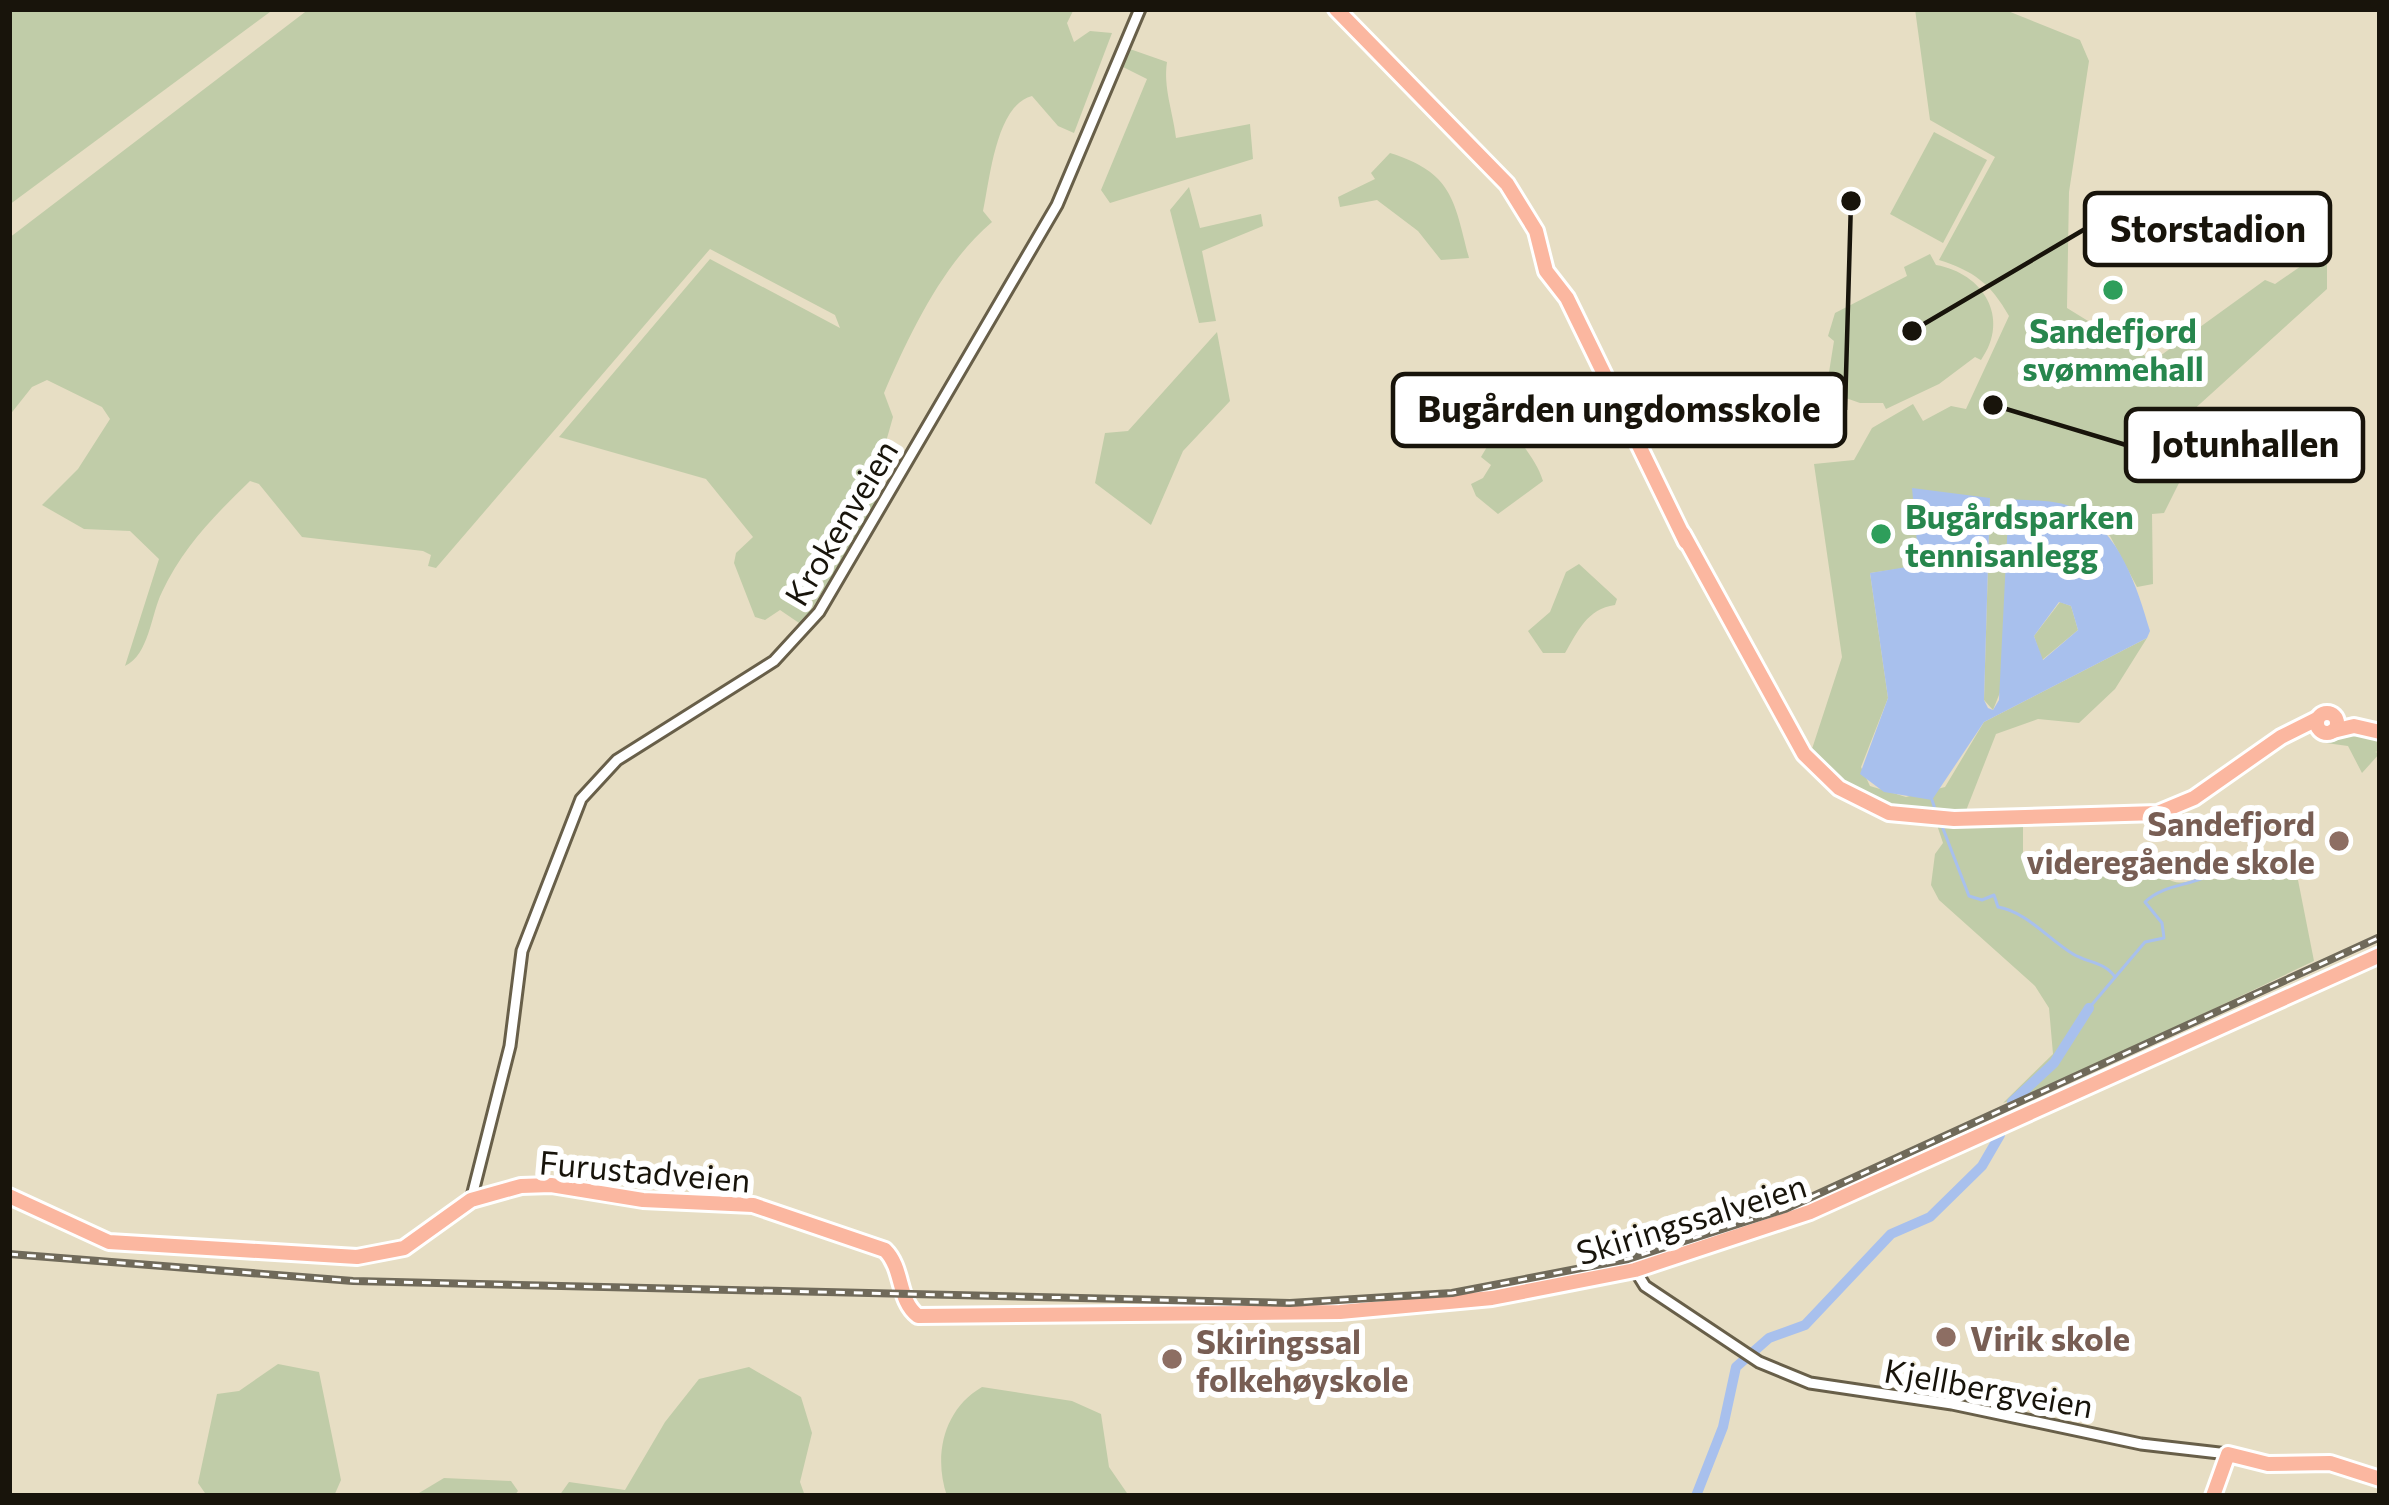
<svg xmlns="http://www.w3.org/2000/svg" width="2389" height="1505" viewBox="0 0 2389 1505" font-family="Commissioner,sans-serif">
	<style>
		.green { fill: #c0cca8 }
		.water { fill: #a8c0ed; fill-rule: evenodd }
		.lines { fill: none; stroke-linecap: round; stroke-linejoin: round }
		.stream { stroke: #a8c0ed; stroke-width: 3 }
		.river { stroke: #a8c0ed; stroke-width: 10 }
		.minor-casing { stroke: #685f49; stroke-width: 15 }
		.major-casing { stroke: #fff; stroke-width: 20 }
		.minor { stroke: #fff; stroke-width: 9 }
		.major { stroke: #fbb7a0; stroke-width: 14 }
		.rail-casing { stroke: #706a5a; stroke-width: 8 }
		.rail { stroke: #fff; stroke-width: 3; stroke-dasharray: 9; stroke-linecap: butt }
		.leisure-dot { fill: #2e9e5b; stroke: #fff; stroke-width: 4.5 }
		.education-dot { fill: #8d6e63; stroke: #fff; stroke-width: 4.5 }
		.labels { text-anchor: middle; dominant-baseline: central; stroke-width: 12; stroke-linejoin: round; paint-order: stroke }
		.leisure-label { font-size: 33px; font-weight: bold; fill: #27864d; stroke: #fff }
		.street-label { font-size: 33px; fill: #18140b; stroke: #fff }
		.education-label { font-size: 33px; font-weight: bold; fill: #785e54; stroke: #fff; text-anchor: start }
		.leader { fill: none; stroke: #18140b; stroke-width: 4.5 }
		.callout-dot { fill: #18140b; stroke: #fff; stroke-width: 4.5 }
		.callout { fill: #fff; stroke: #18140b; stroke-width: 4.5 }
		.callout-label { font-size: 36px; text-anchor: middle; font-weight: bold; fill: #18140b }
	</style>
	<rect width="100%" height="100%" fill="#e7dec4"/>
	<g class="green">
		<polygon points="9,9 274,9 9,205"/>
		<path d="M309 9H1074L1067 23 1074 42 1090 31 1112 33 1074 133 1058 126 1032 96C996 105 990 179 983 211L992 222C943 263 909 335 884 393L893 417 878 470 879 499 802 625 780 610 765 620 755 617 734 563 736 553 753 537 706 479 559 437 710 259 840 328 835 315 710 249 436 568 428 566 431 555 423 551 302 537 259 484 250 481C215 515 183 547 162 592 151 614 149 655 125 666L159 559 130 531 84 529 42 505 78 469 110 419 102 407 47 380 32 387 9 416V238Z"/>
		<path d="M1915 9H2003L2080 40 2089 61 2069 192 2067 308 2153 361 2265 280 2275 284 2327 248V289L2169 432 2191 445 2194 453 2164 513 2152 514 2153 584 2137 587 2110 536 2074 507 1993 710 1984 700 1990 499 1919 557V566L1870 573 1888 698 1861 767 1870 786 1906 797 1945 787 1984 722 2147 638 2115 689 2079 723 2038 719 1996 734 1960 826 2023 827V859L2102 860 2145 854C2172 897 2192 886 2228 857L2212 879 2287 875 2298 880 2314 961 2058 1083 2003 1103 2053 1054 2049 1008 2035 986 1939 900 1931 885 1935 854 1943 843 1934 816C1884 810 1847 789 1810 755L1842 657 1814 464 1854 460 1872 428 1913 404 1923 421 1951 406 1966 409 2009 316C1991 284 1974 271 1939 260L1995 157 1930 120Z"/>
		<path d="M1127 48 1167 62C1163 87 1173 112 1176 138L1250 124 1253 159 1110 203 1101 190 1147 79 1119 65Z"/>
		<polygon points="1934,132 1987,160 1943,243 1890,214"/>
		<path d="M1390 153C1453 173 1454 200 1469 258L1441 260 1418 231 1377 200 1340 207 1338 197 1375 179 1371 173Z"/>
		<polygon points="1189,187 1200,228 1261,214 1263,226 1202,251 1216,321 1199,323 1170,210"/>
		<path d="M1930 254 1936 265C1983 273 2011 318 1981 360L1975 357 1939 384 1886 409 1883 403H1860L1826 391 1834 341 1828 336 1835 313 1907 276 1904 267Z"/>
		<polygon points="1217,332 1230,401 1183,451 1151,525 1095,483 1105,433 1128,431"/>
		<path d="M1507 413C1512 438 1535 454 1543 481L1498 514 1476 496 1471 484 1483 478 1491 465 1481 457Z"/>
		<path d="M1579 564 1617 599 1615 605C1587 609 1578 631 1565 653H1543L1528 631 1550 612 1566 572Z"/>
		<polygon points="2060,602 2071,606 2078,630 2042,660 2034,636"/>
		<polygon points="2351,734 2380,742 2380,751 2375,752 2380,753 2362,773 2348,746 2326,743"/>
		<polygon points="278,1364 319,1372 341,1480 334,1496 207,1496 198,1483 217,1394 239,1391"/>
		<polygon points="749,1367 801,1397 812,1433 800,1482 805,1496 559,1496 569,1482 625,1490 665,1422 699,1379"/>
		<path d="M982 1387 1072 1401 1101 1414 1109 1467 1129 1496H947C933 1455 944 1409 982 1387Z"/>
		<polygon points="444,1478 511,1481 518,1491 514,1496 414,1496"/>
	</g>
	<path class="water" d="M1912 488 1990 498 1984 700 1988 708 1993 710 1999 700 2009 499C2029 501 2059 499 2076 509 2120 532 2137 587 2150 631L2147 638 1984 722 1932 800 1884 792 1860 774 1888 698 1870 573 1919 565ZM2059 602 2071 606 2078 630 2043 660 2034 636Z"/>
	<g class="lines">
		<g class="stream">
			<polyline points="1932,800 1936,812"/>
			<path d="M1942 826 1969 896 1982 900 1994 895 1998 907C2027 912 2048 939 2073 954 2088 963 2105 962 2115 977"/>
			<path d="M2089 1008 2145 942 2164 938 2162 923 2145 902C2167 881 2197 888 2221 867"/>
		</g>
		<g class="river">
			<polyline points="2012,1102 2054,1063 2089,1008"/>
			<polyline points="1696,1496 1723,1427 1736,1367 1769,1338 1805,1325 1891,1234 1930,1217 1982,1166 2000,1135"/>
		</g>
		<defs>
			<g id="minor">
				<polyline points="471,1200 510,1046 522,951 581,799 617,760 774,661 819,612 1057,205 1140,9"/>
				<polyline points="1635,1270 1645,1286 1759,1362 1810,1383 1952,1404 2141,1444 2228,1454"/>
			</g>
			<g id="major">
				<polyline points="1336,9 1507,184 1536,231 1546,271 1567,298 1686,542"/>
				<polyline points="1683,534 1804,754 1839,788 1889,813 1954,819 2158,813 2194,798 2281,737 2317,719"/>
				<circle cx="2327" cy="723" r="10"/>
				<polyline points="2333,731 2354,726 2380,732"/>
				<path d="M9 1196 109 1242 357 1257 404 1248 471 1200 521 1186 551 1185 643 1200 753 1205 885 1250C904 1269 897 1300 918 1316L1340 1312 1492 1298 1635 1270 1810 1212 2380 955"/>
				<polyline points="2213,1496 2228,1454 2268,1464 2330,1463 2380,1479"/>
			</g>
		</defs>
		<use href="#minor" class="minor-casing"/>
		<use href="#major" class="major-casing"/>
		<use href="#minor" class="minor"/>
		<use href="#major" class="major"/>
		<defs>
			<polyline id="rail" points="9,1254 353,1281 1290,1303 1452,1293 1628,1259 1785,1209 2380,937"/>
		</defs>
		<use href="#rail" class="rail-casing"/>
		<use href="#rail" class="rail"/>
	</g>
	<g class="leisure-dot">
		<circle cx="2113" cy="290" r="12"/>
		<circle cx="1881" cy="534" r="12"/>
	</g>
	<g class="education-dot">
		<circle cx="2339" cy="841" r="12"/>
		<circle cx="1946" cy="1337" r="12"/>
		<circle cx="1172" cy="1359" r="12"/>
	</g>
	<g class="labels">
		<g class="leisure-label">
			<text x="2113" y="329">Sandefjord<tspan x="2113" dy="38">svømmehall</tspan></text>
			<text x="1905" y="515" text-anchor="start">Bugårdsparken<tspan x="1905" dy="38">tennisanlegg</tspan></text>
		</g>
		<g class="street-label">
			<text transform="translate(840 522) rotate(-59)">Krokenveien</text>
			<text transform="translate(645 1170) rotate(5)">Furustadveien</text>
			<text transform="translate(1691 1218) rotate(-17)">Skiringssalveien</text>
			<text transform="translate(1989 1387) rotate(10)">Kjellbergveien</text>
		</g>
		<g class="education-label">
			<text x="2315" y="822" text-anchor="end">Sandefjord<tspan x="2315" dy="38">videregående skole</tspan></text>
			<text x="1970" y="1337">Virik skole</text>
			<text x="1196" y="1340">Skiringssal<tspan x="1196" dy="38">folkehøyskole</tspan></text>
		</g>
	</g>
	<path class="leader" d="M1912 331L2085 229M1851 201L1845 410M1993 405L2126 445"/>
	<g class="callout-dot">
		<circle cx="1912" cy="331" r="12"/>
		<circle cx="1851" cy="201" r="12"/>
		<circle cx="1993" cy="405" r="12"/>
	</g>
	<g class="callout">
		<rect x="2085" y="193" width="245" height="72" rx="12"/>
		<rect x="1393" y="374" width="452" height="72" rx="12"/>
		<rect x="2126" y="409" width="237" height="72" rx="12"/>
	</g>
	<g class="callout-label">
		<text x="2208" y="242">Storstadion</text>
		<text x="1619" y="422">Bugården ungdomsskole</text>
		<text x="2245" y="457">Jotunhallen</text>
	</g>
	<rect width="2389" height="1505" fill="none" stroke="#18140b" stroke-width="24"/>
</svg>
